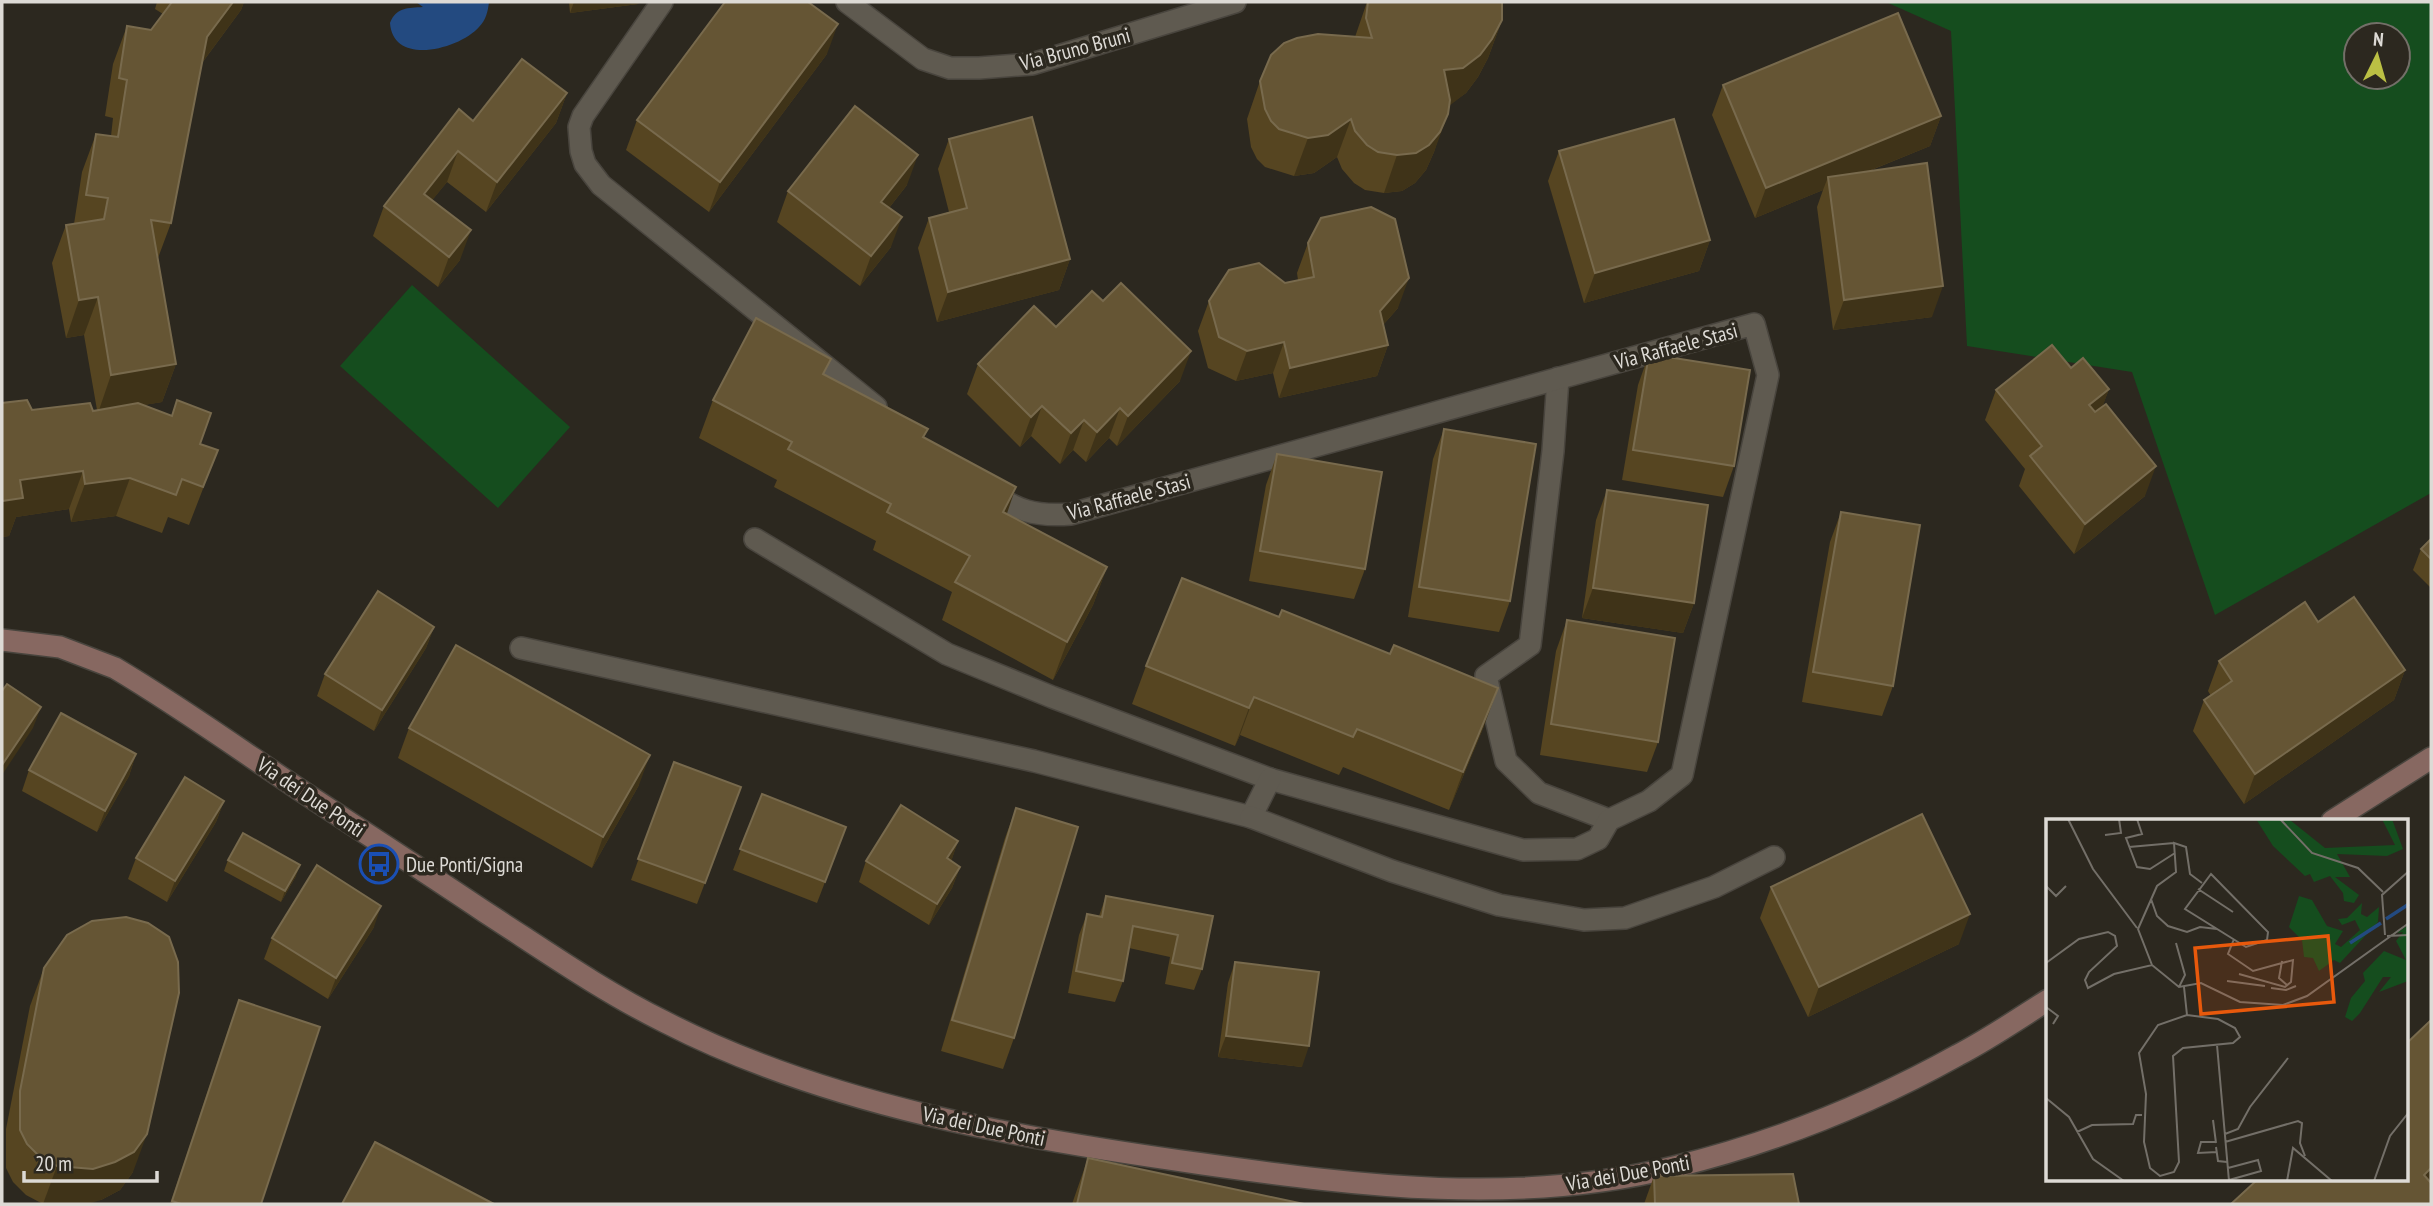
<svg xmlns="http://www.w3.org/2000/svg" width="2433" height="1206" viewBox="0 0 2433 1206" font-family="'PT Sans Narrow',sans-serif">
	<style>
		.green { fill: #154d1e; fill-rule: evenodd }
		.water { fill: #234a80 }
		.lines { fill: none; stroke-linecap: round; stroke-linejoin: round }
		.street-casing { stroke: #49453e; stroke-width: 24 }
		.secondary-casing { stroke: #49453e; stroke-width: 24 }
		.street { stroke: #5f5a50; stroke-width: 21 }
		.secondary { stroke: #876861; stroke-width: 21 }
		.wall { fill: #564521 }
		.shaded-wall { fill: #3f3318 }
		.building { fill: #655534; stroke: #786a4d; stroke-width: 2 }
		.labels { text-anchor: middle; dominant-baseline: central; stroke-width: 7; stroke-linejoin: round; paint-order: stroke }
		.street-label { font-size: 21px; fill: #dddad5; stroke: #2c281f }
		.poi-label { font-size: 21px; fill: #dddad5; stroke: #2c281f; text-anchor: start }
		.inset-river { fill: none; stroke: #234a80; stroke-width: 3.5 }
		.inset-road { fill: none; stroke: #736f68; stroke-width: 2 }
		.view { fill: #e8590c; fill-opacity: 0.15; stroke: #e8590c; stroke-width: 3.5 }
		.inset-edge { fill: none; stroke: #dddad5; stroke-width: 3.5 }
	</style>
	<rect width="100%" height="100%" fill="#2c281f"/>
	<g class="green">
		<path d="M1886 2H2431V493L2215 615 2132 372 1967 346 1951 31ZM2356 35H2398V77H2356Z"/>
		<polygon points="412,285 570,427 498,508 340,366"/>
	</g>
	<path class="water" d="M416 2H489C488 11 486 20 479 27 460 49 393 67 390 23 396 7 408 8 423 7Z"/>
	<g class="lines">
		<defs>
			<g id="street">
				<polyline points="662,2 583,116 579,127 581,151 585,164 601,185 876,407"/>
				<polyline points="847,2 923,59 950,68 979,68 1032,64 1235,2"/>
				<polyline points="1558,378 1553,451 1530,645 1486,676 1506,761 1539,793 1609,820"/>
				<path d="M755 539 947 654 1052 697 1270 779 1523 850 1577 849 1598 839 1609 820 1649 801 1682 775 1768 375 1754 324 1071 514C1033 517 1017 510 985 490"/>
				<polyline points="521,648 1034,761 1251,817 1270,779"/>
				<polyline points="1251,817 1392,871 1499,905 1584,920 1625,918 1714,887 1774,857"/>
			</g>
			<g id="secondary">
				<path d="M2 640 60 647 115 668C179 706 239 749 300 790 362 831 424 871 485 912 544 950 602 991 665 1022 829 1106 1022 1139 1203 1164 1360 1186 1518 1206 1674 1167 1772 1143 1870 1104 1958 1055 1989 1039 2018 1019 2048 1000"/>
				<polyline points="2332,821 2431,758"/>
			</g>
		</defs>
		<use href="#street" class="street-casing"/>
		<use href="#secondary" class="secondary-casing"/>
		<use href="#street" class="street"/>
		<use href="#secondary" class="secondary"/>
	</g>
	<g class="wall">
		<polygon points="157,2 244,2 241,10 202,63 171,223 158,258 176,364 162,402 143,405 200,444 218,450 189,525 168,517 162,533 116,516 71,522 69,509 16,517 9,536 2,537 2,403 32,410 97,410 84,335 66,338 52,263 66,225 74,224 82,172 96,134 111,136 113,118 105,116 113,64 127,26 151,30 163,14 155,9"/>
		<polygon points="569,2 639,2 638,4 570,13"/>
		<polygon points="1367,2 1502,20 1488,58 1478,77 1466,93 1449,105 1434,152 1426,170 1415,183 1402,191 1384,193 1365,190 1354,183 1342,169 1337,157 1314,173 1294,176 1265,167 1257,159 1251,147 1247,119 1260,81 1355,37"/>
		<polygon points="827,54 709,212 626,150 637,120"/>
		<polygon points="1723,85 1941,116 1930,146 1869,171 1932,317 1833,330 1817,207 1823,190 1755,218 1712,115"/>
		<polygon points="567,93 556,123 486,212 447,182 432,200 460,260 438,287 373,236 384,206 473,121"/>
		<polygon points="949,139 1070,259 1059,290 937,322 918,248 929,218 949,212 938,169"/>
		<polygon points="1559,151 1710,240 1699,271 1584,303 1548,181"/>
		<polygon points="907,185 889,208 891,247 860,286 777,222 788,191"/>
		<polygon points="1308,243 1398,308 1383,325 1388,345 1377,376 1279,398 1273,373 1236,381 1208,368 1198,331 1209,301 1298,280 1297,273"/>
		<polygon points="1649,354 1734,466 1723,497 1622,480 1638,385"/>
		<polygon points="978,364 1180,381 1117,446 1109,438 1086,462 1073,450 1060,464 1031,436 1020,447 967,394"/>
		<polygon points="2071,368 2109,389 2102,407 2145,496 2074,554 2019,486 2025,469 1985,420 1996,390"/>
		<polygon points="825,375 928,429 924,438 1007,514 1107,567 1093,605 1053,680 942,620 952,592 873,550 876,541 774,487 777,480 699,438 713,400"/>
		<polygon points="1444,429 1510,601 1499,632 1408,617 1433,459"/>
		<polygon points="1277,454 1365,569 1354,599 1249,581 1266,485"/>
		<polygon points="1607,490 1694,603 1683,633 1582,618 1596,520"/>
		<polygon points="1841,512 1893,686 1882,716 1802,702 1830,542"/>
		<polygon points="2431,539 2431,588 2413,570 2421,549"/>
		<polygon points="1567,620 1658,742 1647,772 1540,755 1556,651"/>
		<polygon points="2318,622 2405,670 2394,700 2244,804 2193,731 2204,700 2211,696 2208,691 2219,661"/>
		<polygon points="434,627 426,648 374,731 317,696 325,674"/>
		<polygon points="1146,666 1484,726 1449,810 1343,767 1339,775 1240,735 1235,746 1132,704"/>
		<polygon points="409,728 639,785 592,868 398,758"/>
		<polygon points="136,754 129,776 97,832 22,791 29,770"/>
		<polygon points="674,762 741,787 697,904 631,880"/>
		<polygon points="762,794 846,827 817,903 733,870"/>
		<polygon points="224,801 216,822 167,902 128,879 136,858"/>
		<polygon points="1016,808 1014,1038 1003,1069 941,1051 1005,838"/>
		<polygon points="958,841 951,861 960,867 952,888 929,925 859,882 866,861"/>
		<polygon points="228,860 296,876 281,902 224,871"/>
		<polygon points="1771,887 1959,944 1808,1017 1760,918"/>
		<polygon points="1106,896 1213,916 1202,969 1194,990 1165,984 1170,957 1129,948 1123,981 1115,1002 1068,993 1079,935 1087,914 1099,916"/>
		<polygon points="374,927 328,999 264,959 272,938"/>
		<polygon points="1235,962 1302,1067 1218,1057 1228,983"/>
		<polygon points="44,968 133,1172 120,1190 101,1200 43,1204 26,1195 13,1182 6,1168 6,1129 30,1006"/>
		<polygon points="239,1000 261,1204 170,1204 228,1030"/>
		<polygon points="1088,1158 1304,1204 1072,1204"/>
		<polygon points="1654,1176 1799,1204 1644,1204"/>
	</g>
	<g class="shaded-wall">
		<polygon points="233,2 244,2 241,10 193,75 207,37"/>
		<polygon points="574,2 639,2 638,4 570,13"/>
		<polygon points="1502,20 1488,58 1478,77 1466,93 1449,106 1444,70"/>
		<polygon points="838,24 827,54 709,212 720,182"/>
		<polygon points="567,93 556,123 486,212 497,182"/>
		<polygon points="1448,114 1434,152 1426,170 1415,183 1402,191 1384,193 1397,155"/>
		<polygon points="1941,116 1930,146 1829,187 1828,177 1823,190 1755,218 1766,188"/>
		<polygon points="1351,119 1337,157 1314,173 1294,176 1308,138"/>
		<polygon points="458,151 447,182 413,224 424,194"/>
		<polygon points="918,155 907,185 870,232 881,202"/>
		<polygon points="902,217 891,247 860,286 871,256"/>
		<polygon points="471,230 460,260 438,287 449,257"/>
		<polygon points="1710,240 1699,271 1584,303 1595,273"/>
		<polygon points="1070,259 1059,290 937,322 948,292"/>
		<polygon points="1409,278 1398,308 1369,341 1380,311"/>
		<polygon points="1943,286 1932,317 1833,330 1844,300"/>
		<polygon points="98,297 84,335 66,338 79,300"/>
		<polygon points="1284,342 1273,373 1236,381 1247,351"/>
		<polygon points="1388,345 1377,376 1279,398 1290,368"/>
		<polygon points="1191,351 1180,381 1117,446 1128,416"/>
		<polygon points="176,364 162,402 98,413 111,375"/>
		<polygon points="2109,389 2098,419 2089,405"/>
		<polygon points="1042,406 1031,436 1020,447 1031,417"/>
		<polygon points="1120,408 1109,438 1086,462 1097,432"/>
		<polygon points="1084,420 1073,450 1060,464 1071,433"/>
		<polygon points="2156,466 2145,496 2074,554 2085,524"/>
		<polygon points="83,471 69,509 16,517 9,536 2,537 2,501 20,480"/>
		<polygon points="130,478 116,516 71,522 85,484"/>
		<polygon points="1016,487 1003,525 1003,512"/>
		<polygon points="1107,567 1093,605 1053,680 1067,642"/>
		<polygon points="1593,588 1694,603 1683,633 1582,618"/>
		<polygon points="434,627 426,648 374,731 382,710"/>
		<polygon points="2405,670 2394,700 2244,804 2255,774"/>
		<polygon points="1498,688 1484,726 1449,810 1463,772"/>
		<polygon points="1254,697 1240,735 1235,746 1249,708"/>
		<polygon points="41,707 33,728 2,775 2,765"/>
		<polygon points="136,754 129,776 97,832 105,811"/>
		<polygon points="650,755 639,785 592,868 603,837"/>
		<polygon points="224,801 216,822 167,902 175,881"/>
		<polygon points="958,841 951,862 947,858"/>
		<polygon points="300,865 296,876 281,902 285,891"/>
		<polygon points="960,867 952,888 929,925 937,904"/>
		<polygon points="381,906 374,927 328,999 336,978"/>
		<polygon points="1970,914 1959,944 1808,1017 1819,987"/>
		<polygon points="1226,1036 1309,1046 1302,1067 1218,1057"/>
		<polygon points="147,1134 133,1172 120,1190 101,1200 88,1204 43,1204 57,1166"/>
		<polygon points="2431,1168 2431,1194 2424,1175"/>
	</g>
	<g class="building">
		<polygon points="172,2 233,2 207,37 171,223 151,220 176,364 111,375 98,297 79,300 66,225 104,219 108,198 86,195 96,134 118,137 127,80 119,78 127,26 151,30"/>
		<polygon points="725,2 808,2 838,24 720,182 637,120"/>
		<polygon points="1368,2 1502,2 1502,20 1492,39 1480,55 1463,68 1444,70 1450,100 1448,114 1440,132 1429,145 1416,153 1397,155 1378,152 1367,145 1355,131 1351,119 1328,135 1308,138 1279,129 1271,121 1265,109 1260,81 1271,55 1284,43 1297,38 1318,34 1372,38 1366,18"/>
		<polygon points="1898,13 1941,116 1766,188 1723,85"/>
		<polygon points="522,59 567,93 497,182 458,151 424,194 471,230 449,257 384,206 459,109 473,121"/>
		<polygon points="855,106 918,155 881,202 902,217 871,256 788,191"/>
		<polygon points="1032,117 1070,259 948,292 929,218 967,208 949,139"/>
		<polygon points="1674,119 1710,240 1595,273 1559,151"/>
		<polygon points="1927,163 1943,286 1844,300 1828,177"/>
		<polygon points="1371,207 1395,219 1409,278 1380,311 1388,345 1290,368 1284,342 1247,351 1219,337 1209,301 1229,270 1259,263 1285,283 1314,277 1308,243 1321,218"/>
		<polygon points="1121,283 1191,351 1128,416 1120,408 1097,432 1084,420 1071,433 1042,406 1031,417 978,364 1034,306 1056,327 1092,291 1103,301"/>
		<polygon points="756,318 831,359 823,374 928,429 923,437 1016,487 1003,512 1107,567 1067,642 955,582 970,556 887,512 891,504 788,449 792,442 713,400"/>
		<polygon points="2052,345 2071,368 2083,358 2109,389 2089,405 2095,412 2106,404 2156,466 2085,524 2030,456 2042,446 1996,390"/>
		<polygon points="1649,354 1750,370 1734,466 1633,450"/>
		<polygon points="27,400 32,410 90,403 93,411 138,403 172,416 177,400 211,413 200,444 218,450 203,487 182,479 176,495 130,478 85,484 83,471 20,480 23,498 2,501 2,403"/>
		<polygon points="1444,429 1536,444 1510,601 1419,587"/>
		<polygon points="1277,454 1382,472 1365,569 1260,551"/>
		<polygon points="1607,490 1708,505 1694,603 1593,588"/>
		<polygon points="1841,512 1920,525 1893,686 1813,672"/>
		<polygon points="2431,539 2431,559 2421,549"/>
		<polygon points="1182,578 1279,617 1282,610 1390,654 1394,645 1498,688 1463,772 1357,729 1353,737 1254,697 1249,708 1146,666"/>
		<polygon points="378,591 434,627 382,710 325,674"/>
		<polygon points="2354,597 2405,670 2255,774 2204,700 2232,681 2219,661 2305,602 2318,622"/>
		<polygon points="1567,620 1675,638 1658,742 1551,724"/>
		<polygon points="456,645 650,755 603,837 409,728"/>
		<polygon points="7,684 41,707 2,765 2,691"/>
		<polygon points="61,713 136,754 105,811 29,770"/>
		<polygon points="674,762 741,787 705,883 638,859"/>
		<polygon points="185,777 224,801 175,881 136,858"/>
		<polygon points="762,794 846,827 825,882 740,849"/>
		<polygon points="901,805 958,841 947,858 960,867 937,904 866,861"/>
		<polygon points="1016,808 1078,827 1014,1038 952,1020"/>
		<polygon points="1922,814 1970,914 1819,987 1771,887"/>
		<polygon points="243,833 300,865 285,891 228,860"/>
		<polygon points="317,865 381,906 336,978 272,938"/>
		<polygon points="1106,896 1213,916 1202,969 1172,963 1178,935 1133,926 1123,981 1076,971 1087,914 1102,917"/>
		<polygon points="126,917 148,923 169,937 178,962 179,993 147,1134 134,1152 115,1162 93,1169 57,1166 40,1157 27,1144 20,1130 20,1091 44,968 67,935 92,921"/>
		<polygon points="1235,962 1319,972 1309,1046 1226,1036"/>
		<polygon points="239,1000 320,1027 261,1204 181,1204 172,1201"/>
		<polygon points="2431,1020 2431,1168 2424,1175 2431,1183 2431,1204 2231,1204 2257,1180 2407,1180 2407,1043"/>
		<polygon points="375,1142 494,1204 342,1204"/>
		<polygon points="1088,1158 1304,1204 1077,1204"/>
		<polygon points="1793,1174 1799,1204 1655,1204 1654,1176"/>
	</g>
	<defs>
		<symbol id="bus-ring" viewBox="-11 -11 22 22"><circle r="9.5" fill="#2c281f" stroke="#1a4fb4" stroke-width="1.5"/><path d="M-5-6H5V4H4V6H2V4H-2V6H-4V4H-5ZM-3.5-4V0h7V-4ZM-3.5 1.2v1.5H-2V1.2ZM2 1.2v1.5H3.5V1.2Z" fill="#1a4fb4"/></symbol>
	</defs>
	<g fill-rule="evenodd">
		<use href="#bus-ring" x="357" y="842" width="44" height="44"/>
	</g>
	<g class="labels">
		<g class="street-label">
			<text transform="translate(1075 49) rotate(-15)">Via Bruno Bruni</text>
			<text transform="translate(1676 346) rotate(-15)">Via Raffaele Stasi</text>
			<text transform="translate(1129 497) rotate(-15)">Via Raffaele Stasi</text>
			<text transform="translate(311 797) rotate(34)">Via dei Due Ponti</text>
			<text transform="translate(984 1126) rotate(12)">Via dei Due Ponti</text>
			<text transform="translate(1628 1173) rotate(-10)">Via dei Due Ponti</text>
		</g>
		<g class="poi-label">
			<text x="406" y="864">Due Ponti/Signa</text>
		</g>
	</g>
	<g transform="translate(2046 819)">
		<rect width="362" height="362" fill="#2c281f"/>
		<path d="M210 0 244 1 279 29 349 26 336 0H346L357 30 341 37 291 35 304 58H289L313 76 308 84 298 82 297 74 284 57 268 63 264 55 259 57 227 27ZM253 77 266 81 281 107 297 112 289 125 295 128 314 111 309 101 296 106 292 100 301 99 316 84 315 95 321 98 333 88 332 103 294 144 288 141 273 152 267 139 258 138 256 121 243 108ZM362 106V162L333 173 345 158H337L314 194 306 202 299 198 305 179 319 162 317 154 338 132 360 141 350 122 357 113 351 114Z" fill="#154d1e"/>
		<path class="inset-river" d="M340 100 363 85M304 124 335 104"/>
		<path class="inset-road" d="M22 0 47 50 91 109M91 0 96 15 80 19 91 48 104 50 129 34M234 0 266 34 312 49 337 73M59 16 75 14 73 0M83 28 128 24M165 55 222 113 221 121 200 128 139 90ZM0 67 10 77 20 67M152 70 187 93M105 80 111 97 122 107 141 113 154 108 171 110M339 116 336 76 363 52M341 117 363 116M188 120 182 135 207 152 247 141 245 163 239 168 193 155M130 124 139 156 133 168M236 142 233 159 241 166M0 144 33 120 62 113 69 117 71 127 43 153 39 161 42 169 68 155 106 146 133 168 155 164 194 183 237 186 261 177 363 104M106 146 92 110 111 67 130 53 128 24 140 28 144 55 156 64M181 162 219 167M138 168 141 196M225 169 240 171 250 167M0 188 12 197 7 205M141 196 172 200 189 209 194 218 187 224 137 229 127 237 133 343 128 353 114 357 104 349 98 323 100 275 93 234 112 206ZM171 226 183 362M0 279 23 298 47 340 78 362M167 301 170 324M31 313 46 306 87 305 90 296H96M179 315 192 310 204 288 242 239M169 323H155L152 334 171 333M179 323 252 302 256 304 254 324 259 337M170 328 172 342 181 343M182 349 212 341 215 352 183 361M241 362 247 329 286 362M328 362 344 317 363 293"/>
		<path class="view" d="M282 117 288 183 155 195 149 129Z"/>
		<rect width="362" height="362" class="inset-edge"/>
	</g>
	<rect width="2433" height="1206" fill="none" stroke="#dddad5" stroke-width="7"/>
	<g transform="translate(2377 56) rotate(5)"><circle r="33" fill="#2c281f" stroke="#736f68" stroke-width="2"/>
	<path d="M0-5L12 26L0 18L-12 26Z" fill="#bbc044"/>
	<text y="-10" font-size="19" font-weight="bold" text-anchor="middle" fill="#dddad5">N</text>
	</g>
	<path d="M24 1171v10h133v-10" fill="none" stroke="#dddad5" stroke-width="3.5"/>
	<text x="35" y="1171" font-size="21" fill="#dddad5" stroke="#2c281f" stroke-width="5" paint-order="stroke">20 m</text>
</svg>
